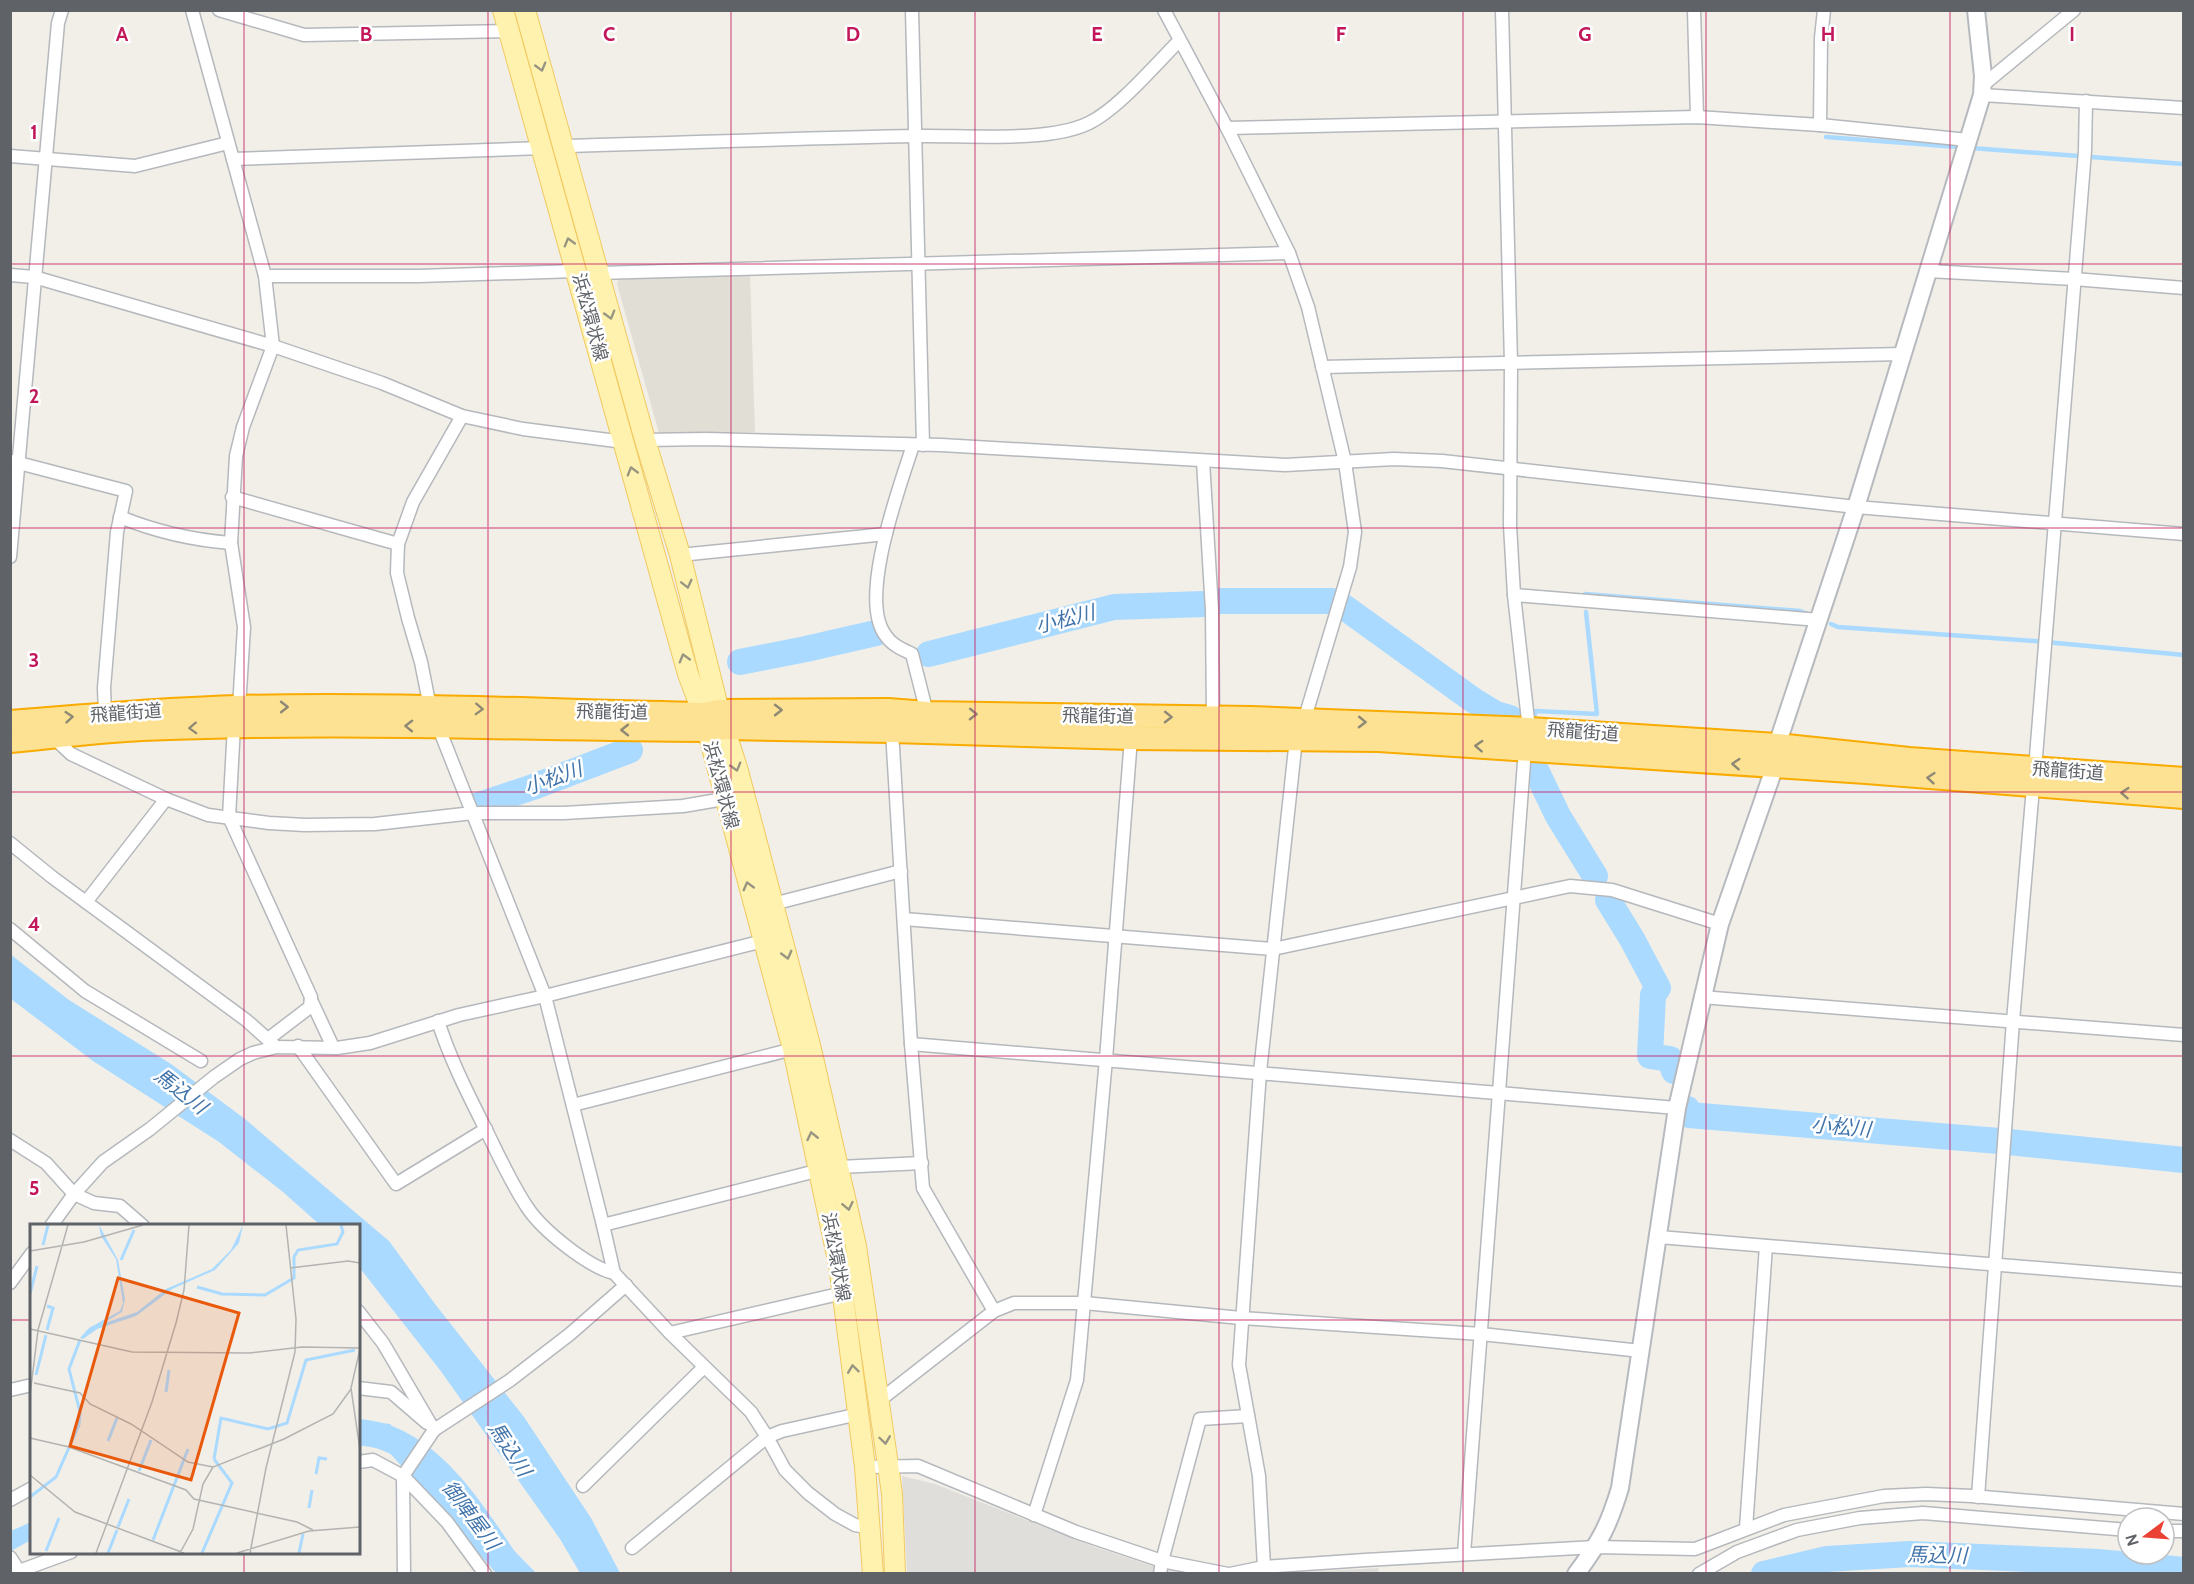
<svg xmlns="http://www.w3.org/2000/svg" width="2194" height="1584" viewBox="0 0 2194 1584" font-family="Cabin,'Noto Sans JP',sans-serif">
	<style>
		.industrial { fill: #e0deda }
		.education { fill: #e1ded6 }
		.water { fill: #aadaff }
		.lines { fill: none; stroke-linecap: round; stroke-linejoin: round }
		.stream { stroke: #aadaff; stroke-width: 4.5 }
		.river { stroke: #aadaff; stroke-width: 26 }
		.street-casing { stroke: #b5b8bc; stroke-width: 15 }
		.secondary-casing { stroke: #b6babf; stroke-width: 20 }
		.primary-casing { stroke: #f2c960; stroke-width: 22 }
		.highway-casing { stroke: #f9ab00; stroke-width: 26 }
		.street { stroke: #fff; stroke-width: 12 }
		.secondary { stroke: #fff; stroke-width: 16 }
		.primary { stroke: #fff2af; stroke-width: 20 }
		.highway { stroke: #fde293; stroke-width: 22 }
		.oneway { stroke: #979581 }
		.oneway2 { stroke: #8e8975 }
		.grid { fill: none; stroke: #c2185b; stroke-width: 1.5; stroke-opacity: 0.55 }
		.labels { text-anchor: middle; dominant-baseline: central; stroke-width: 5; stroke-linejoin: round; paint-order: stroke }
		.street-label { font-size: 18px; fill: #5f6368; stroke: #fff }
		.water-label { font-size: 20px; font-style: italic; fill: #4174aa; stroke: #fff }
		.inset-river { fill: none; stroke: #aadaff; stroke-width: 3 }
		.inset-road { fill: none; stroke: #b3b3b1; stroke-width: 1.5 }
		.view { fill: #e8590c; fill-opacity: 0.15; stroke: #e8590c; stroke-width: 3 }
		.inset-edge { fill: none; stroke: #5f6368; stroke-width: 3 }
		.grid-label { font-size: 20px; text-anchor: middle; font-weight: bold; fill: #c2185b; stroke: #fff; stroke-width: 5; stroke-linejoin: round; paint-order: stroke }
	</style>
	<rect width="100%" height="100%" fill="#f1efe8"/>
	<g class="industrial">
		<polygon points="902,1476 935,1484 1095,1547 1152,1566 1194,1573 907,1573"/>
		<polygon points="1379,1568 1378,1573 1290,1573"/>
	</g>
	<polygon class="education" points="750,274 755,432 659,433 617,284 619,279"/>
	<g class="water">
		<polygon points="10,954 69,1000 171,1064 245,1119 389,1241 435,1304 524,1417 591,1518 620,1573 580,1573 560,1539 440,1370 359,1267 358,1226 320,1225 283,1192 219,1142 93,1061 11,999"/>
		<polygon points="358,1421 390,1424 536,1573 496,1573 381,1443 359,1438"/>
		<polygon points="31,1522 31,1540 11,1551 11,1531"/>
	</g>
	<g class="lines">
		<g class="stream">
			<polyline points="1826,137 2184,164"/>
			<polyline points="1585,594 1800,611 1808,614"/>
			<polyline points="1831,624 1838,627 2035,641 2184,655"/>
			<polyline points="1532,722 1536,711 1597,714 1586,612"/>
		</g>
		<g class="river">
			<polyline points="1216,601 1332,601"/>
			<polyline points="1344,607 1473,700 1496,714 1510,718"/>
			<polyline points="929,654 1114,607 1204,604"/>
			<polyline points="740,662 806,649 876,633"/>
			<polyline points="1534,766 1558,816 1595,876"/>
			<polyline points="476,806 533,787 630,750"/>
			<polyline points="1608,900 1632,939 1658,988 1653,995 1650,1056 1670,1059 1674,1071"/>
			<polyline points="1687,1109 1689,1115 1999,1141"/>
			<polyline points="2009,1142 2184,1160"/>
			<path d="M358 1432C366 1433 374 1434 381 1436 441 1455 481 1525 514 1574"/>
			<polyline points="1764,1574 1827,1559 1910,1554 2098,1562 2184,1570"/>
		</g>
		<defs>
			<g id="street">
				<polyline points="192,10 265,276 273,346 243,427 236,456 231,543 244,627 239,707"/>
				<polyline points="219,10 304,35 510,31"/>
				<polyline points="912,10 923,445"/>
				<polyline points="1164,10 1227,128 1289,253 1308,307 1345,462 1355,532 1350,567 1304,721"/>
				<polyline points="1502,10 1511,363 1510,525 1514,595 1529,729"/>
				<polyline points="1694,10 1697,117"/>
				<polyline points="1983,85 2074,10"/>
				<polyline points="1982,95 2184,108"/>
				<polyline points="1820,125 1821,38 1824,10"/>
				<polyline points="1227,128 1697,117 1820,125 1968,140"/>
				<path d="M564 146C682 143 800 138 918 136 965 135 1048 143 1089 123 1118 109 1155 65 1179 41"/>
				<polyline points="10,156 135,166 228,143"/>
				<polyline points="233,159 542,148"/>
				<polyline points="1928,271 2074,279 2184,288"/>
				<polyline points="598,273 1289,253"/>
				<polyline points="10,275 34,277 273,346 382,383 462,416 523,429 624,442"/>
				<polyline points="265,276 419,276 577,271"/>
				<polyline points="1322,367 1902,354"/>
				<polyline points="645,440 706,439 941,445 1285,465 1394,459 1442,461 1856,507 2184,534"/>
				<path d="M913 445C900 486 857 600 886 636 892 645 902 649 912 654L927 713"/>
				<polyline points="11,461 126,491 117,532 104,688 105,714"/>
				<polyline points="1203,461 1212,610 1213,718"/>
				<polyline points="232,497 398,544"/>
				<path d="M120 517C157 532 192 540 231 543"/>
				<polyline points="680,555 886,534"/>
				<polyline points="10,557 58,23 62,10"/>
				<polyline points="1514,595 1819,620"/>
				<polyline points="430,707 421,662 408,618 397,573 398,544 413,502 462,416"/>
				<polyline points="234,726 229,817 311,997 310,1007 268,1039"/>
				<polyline points="438,726 545,996 603,1225 614,1273"/>
				<polyline points="892,731 911,1044 923,1188 994,1311"/>
				<polyline points="53,737 71,754 166,799 208,815 269,823 305,825 375,824 473,813 564,813 683,806 724,799"/>
				<polyline points="2035,769 2085,151 2086,101"/>
				<polyline points="10,843 52,877 246,1020 273,1044"/>
				<polyline points="86,902 166,799"/>
				<polyline points="773,904 901,871"/>
				<polyline points="904,919 1273,949 1570,886 1612,890 1720,924"/>
				<polyline points="10,929 85,991 201,1061"/>
				<polyline points="1701,997 2184,1035"/>
				<polyline points="311,1000 333,1047"/>
				<path d="M438 1021C450 1059 468 1094 486 1130 499 1156 511 1183 527 1207 542 1230 588 1267 614 1273L670 1333 751 1412 767 1437 785 1470 808 1493 835 1514 855 1525 870 1528"/>
				<polyline points="911,1044 1677,1108"/>
				<polyline points="298,1046 396,1184 486,1129"/>
				<polyline points="573,1105 793,1049"/>
				<polyline points="10,1140 46,1163 74,1194 94,1203 120,1206 143,1226"/>
				<polyline points="839,1167 922,1163"/>
				<polyline points="603,1225 820,1170"/>
				<polyline points="51,1226 74,1194 103,1162 150,1129 214,1077 240,1059 253,1053 276,1047 337,1048 370,1043 459,1015 545,996 763,941"/>
				<polyline points="1659,1237 2184,1280"/>
				<polyline points="10,1283 32,1253"/>
				<polyline points="358,1311 383,1343 434,1430"/>
				<polyline points="670,1333 843,1293"/>
				<polyline points="358,1388 391,1392 427,1423"/>
				<polyline points="10,1390 32,1385"/>
				<polyline points="880,1400 994,1311 1014,1303 1084,1303 1241,1318 1481,1334 1641,1351"/>
				<polyline points="358,1462 373,1460 403,1476 447,1522 485,1574"/>
				<polyline points="865,1467 918,1466 1076,1532 1162,1561 1228,1574"/>
				<polyline points="583,1486 704,1367"/>
				<polyline points="1978,1497 2013,1021 2033,787"/>
				<polyline points="10,1500 32,1488"/>
				<polyline points="1034,1515 1077,1380 1106,1059 1131,738"/>
				<polyline points="1746,1528 1766,1246"/>
				<polyline points="2164,1531 2184,1531"/>
				<polyline points="632,1548 767,1437 782,1431 859,1414"/>
				<polyline points="1464,1554 1525,749"/>
				<polyline points="10,1557 21,1574"/>
				<polyline points="1264,1567 1259,1476 1239,1365 1260,1072 1296,739"/>
				<polyline points="19,1571 71,1552"/>
				<polyline points="404,1574 403,1476 434,1430 509,1381 570,1334 626,1285"/>
				<polyline points="1160,1574 1162,1561 1200,1419 1248,1416"/>
				<polyline points="1230,1574 1264,1567 1365,1560 1596,1547 1695,1549 1784,1515 1884,1496 1926,1494 1972,1496 2184,1514"/>
				<polyline points="1699,1574 1737,1552 1797,1530 1860,1518 1923,1513 2128,1530"/>
			</g>
			<path id="secondary" d="M1576 1574C1600 1542 1609 1525 1620 1488L1677 1108 1720 924 1775 766 1777 745 1856 507 1982 95 1983 76 1976 10"/>
			<g id="primary">
				<polyline points="503,10 688,674 703,714 793,1049 839,1265 865,1467 873,1574"/>
				<polyline points="525,10 645,440 680,555 719,711 738,771 810,1045 856,1246 888,1465 892,1494 895,1574"/>
			</g>
			<g id="highway">
				<path d="M10 722C86 716 162 709 238 707 393 703 548 711 703 714L719 711 888 710 927 713 1250 718 1529 729 1777 745 1909 759 2184 779"/>
				<path d="M10 741C54 737 98 731 142 729 330 721 518 729 706 730L725 728 892 731 1131 738 1379 740 1866 772 2184 797"/>
			</g>
		</defs>
		<use href="#street" class="street-casing"/>
		<use href="#secondary" class="secondary-casing"/>
		<use href="#primary" class="primary-casing"/>
		<use href="#highway" class="highway-casing"/>
		<use href="#street" class="street"/>
		<use href="#secondary" class="secondary"/>
		<use href="#primary" class="primary"/>
		<use href="#highway" class="highway"/>
	</g>
	<defs><path id="oneway-chevron" d="M-2-3.5L2.5 0L-2 3.5" fill="none" stroke-width="1.6" stroke-linecap="round" stroke-linejoin="round" transform="scale(1.5)"/></defs>
	<g class="oneway">
		<use href="#oneway-chevron" transform="translate(541 67) rotate(74)"/>
		<use href="#oneway-chevron" transform="translate(569 242) rotate(-106)"/>
		<use href="#oneway-chevron" transform="translate(610 315) rotate(74)"/>
		<use href="#oneway-chevron" transform="translate(632 471) rotate(-106)"/>
		<use href="#oneway-chevron" transform="translate(687 584) rotate(76)"/>
		<use href="#oneway-chevron" transform="translate(684 658) rotate(-106)"/>
		<use href="#oneway-chevron" transform="translate(736 767) rotate(74)"/>
		<use href="#oneway-chevron" transform="translate(748 886) rotate(-105)"/>
		<use href="#oneway-chevron" transform="translate(787 955) rotate(75)"/>
		<use href="#oneway-chevron" transform="translate(812 1136) rotate(-103)"/>
		<use href="#oneway-chevron" transform="translate(848 1206) rotate(78)"/>
		<use href="#oneway-chevron" transform="translate(853 1369) rotate(-97)"/>
		<use href="#oneway-chevron" transform="translate(885 1440) rotate(82)"/>
	</g>
	<g class="oneway2">
		<use href="#oneway-chevron" transform="translate(284 707)"/>
		<use href="#oneway-chevron" transform="translate(479 709) rotate(2)"/>
		<use href="#oneway-chevron" transform="translate(778 710)"/>
		<use href="#oneway-chevron" transform="translate(973 714) rotate(1)"/>
		<use href="#oneway-chevron" transform="translate(69 717) rotate(-5)"/>
		<use href="#oneway-chevron" transform="translate(1168 717) rotate(1)"/>
		<use href="#oneway-chevron" transform="translate(1362 722) rotate(1)"/>
		<use href="#oneway-chevron" transform="translate(409 726) rotate(-179)"/>
		<use href="#oneway-chevron" transform="translate(193 728) rotate(178)"/>
		<use href="#oneway-chevron" transform="translate(625 730) rotate(-180)"/>
		<use href="#oneway-chevron" transform="translate(1479 746) rotate(-177)"/>
		<use href="#oneway-chevron" transform="translate(1736 764) rotate(-176)"/>
		<use href="#oneway-chevron" transform="translate(1931 778) rotate(-175)"/>
		<use href="#oneway-chevron" transform="translate(2125 793) rotate(-176)"/>
	</g>
	<path class="grid" d="M244 10V1226M488 10V1574M731 10V1574M975 10V1574M1219 10V1574M1463 10V1574M1706 10V1574M1950 10V1574M10 264H2184M10 528H2184M10 792H2184M10 1056H2184M10 1320H32M358 1320H2184M244 1552V1574"/>
	<g class="labels">
		<g class="street-label">
			<text transform="translate(590 317) rotate(75)">浜松環状線</text>
			<text transform="translate(612 712) rotate(1)">飛龍街道</text>
			<text transform="translate(126 713) rotate(-4)">飛龍街道</text>
			<text transform="translate(1098 716) rotate(1)">飛龍街道</text>
			<text transform="translate(1583 732) rotate(4)">飛龍街道</text>
			<text transform="translate(2068 771) rotate(4)">飛龍街道</text>
			<text transform="translate(721 785) rotate(75)">浜松環状線</text>
			<text transform="translate(836 1257) rotate(80)">浜松環状線</text>
		</g>
		<g class="water-label">
			<text transform="translate(1065 619) rotate(-14)">小松川</text>
			<text transform="translate(553 778) rotate(-20)">小松川</text>
			<text transform="translate(181 1091) rotate(38)">馬込川</text>
			<text transform="translate(1841 1127) rotate(5)">小松川</text>
			<text transform="translate(510 1449) rotate(57)">馬込川</text>
			<text transform="translate(471 1515) rotate(53)">御陣屋川</text>
			<text transform="translate(1937 1555) rotate(1)">馬込川</text>
		</g>
	</g>
	<g transform="translate(30 1224)">
		<rect width="330" height="330" fill="#f1efe8"/>
		<path d="M69 1 88 36 95 75 92 88 72 100 107 88 136 65 182 45 201 26 213 1 209 19 185 46 142 65 106 92 67 105 53 115 50 114 59 104 90 87 93 79 86 35 71 12Z" fill="#aadaff"/>
		<path class="inset-river" d="M13 21 18 1M91 36 104 6M167 63 192 70 235 71 264 54V33L268 26 307 20 313 8 311 1M0 70 7 42M17 106 23 84 17 82M6 151 16 111M136 168 139 146M78 217 87 194M184 235 191 194 238 205 257 199 276 136 325 126M109 247 121 216M286 250 289 234 297 235M0 273 26 253 49 201 50 188 39 145 50 116M279 284 282 266M88 303 99 275M123 316 158 225M16 327 29 294M78 329 87 306M172 329 202 259 184 235M269 329 273 310"/>
		<path class="inset-road" d="M0 27 54 18 113 1M260 44 318 37 330 39M0 105 102 128 219 129 272 123 330 124M330 125 321 164 330 226M4 159 50 169 60 180 101 200 158 238 183 243M0 171 8 106 38 1M0 214 39 223 156 266 164 275 267 298 283 306M0 251 45 288 154 329M66 329 122 178 146 99 154 66 159 1M150 329 163 305 173 260 183 243 254 215 303 190 321 165M207 329 279 307 330 303M220 329 236 244 265 128 266 95 256 1"/>
		<path class="view" d="M88 54 209 89 161 256 40 222Z"/>
		<rect width="330" height="330" class="inset-edge"/>
	</g>
	<g class="grid-label">
		<text x="122" y="41">A</text>
		<text x="366" y="41">B</text>
		<text x="609" y="41">C</text>
		<text x="853" y="41">D</text>
		<text x="1097" y="41">E</text>
		<text x="1341" y="41">F</text>
		<text x="1585" y="41">G</text>
		<text x="1828" y="41">H</text>
		<text x="2072" y="41">I</text>
		<text x="34" y="139">1</text>
		<text x="34" y="403">2</text>
		<text x="34" y="667">3</text>
		<text x="34" y="931">4</text>
		<text x="34" y="1195">5</text>
	</g>
	<rect width="2194" height="1584" fill="none" stroke="#5f6368" stroke-width="24"/>
	<g transform="translate(2146 1536) rotate(254)"><circle r="28" fill="#ffffff" stroke="#bfc1c3" stroke-width="1.5"/>
	<path d="M0-4.5L10 22L0 15L-10 22Z" fill="#ea4335"/>
	<text y="-9" font-size="16" font-weight="bold" text-anchor="middle" fill="#5f6368">N</text>
	</g>
</svg>
